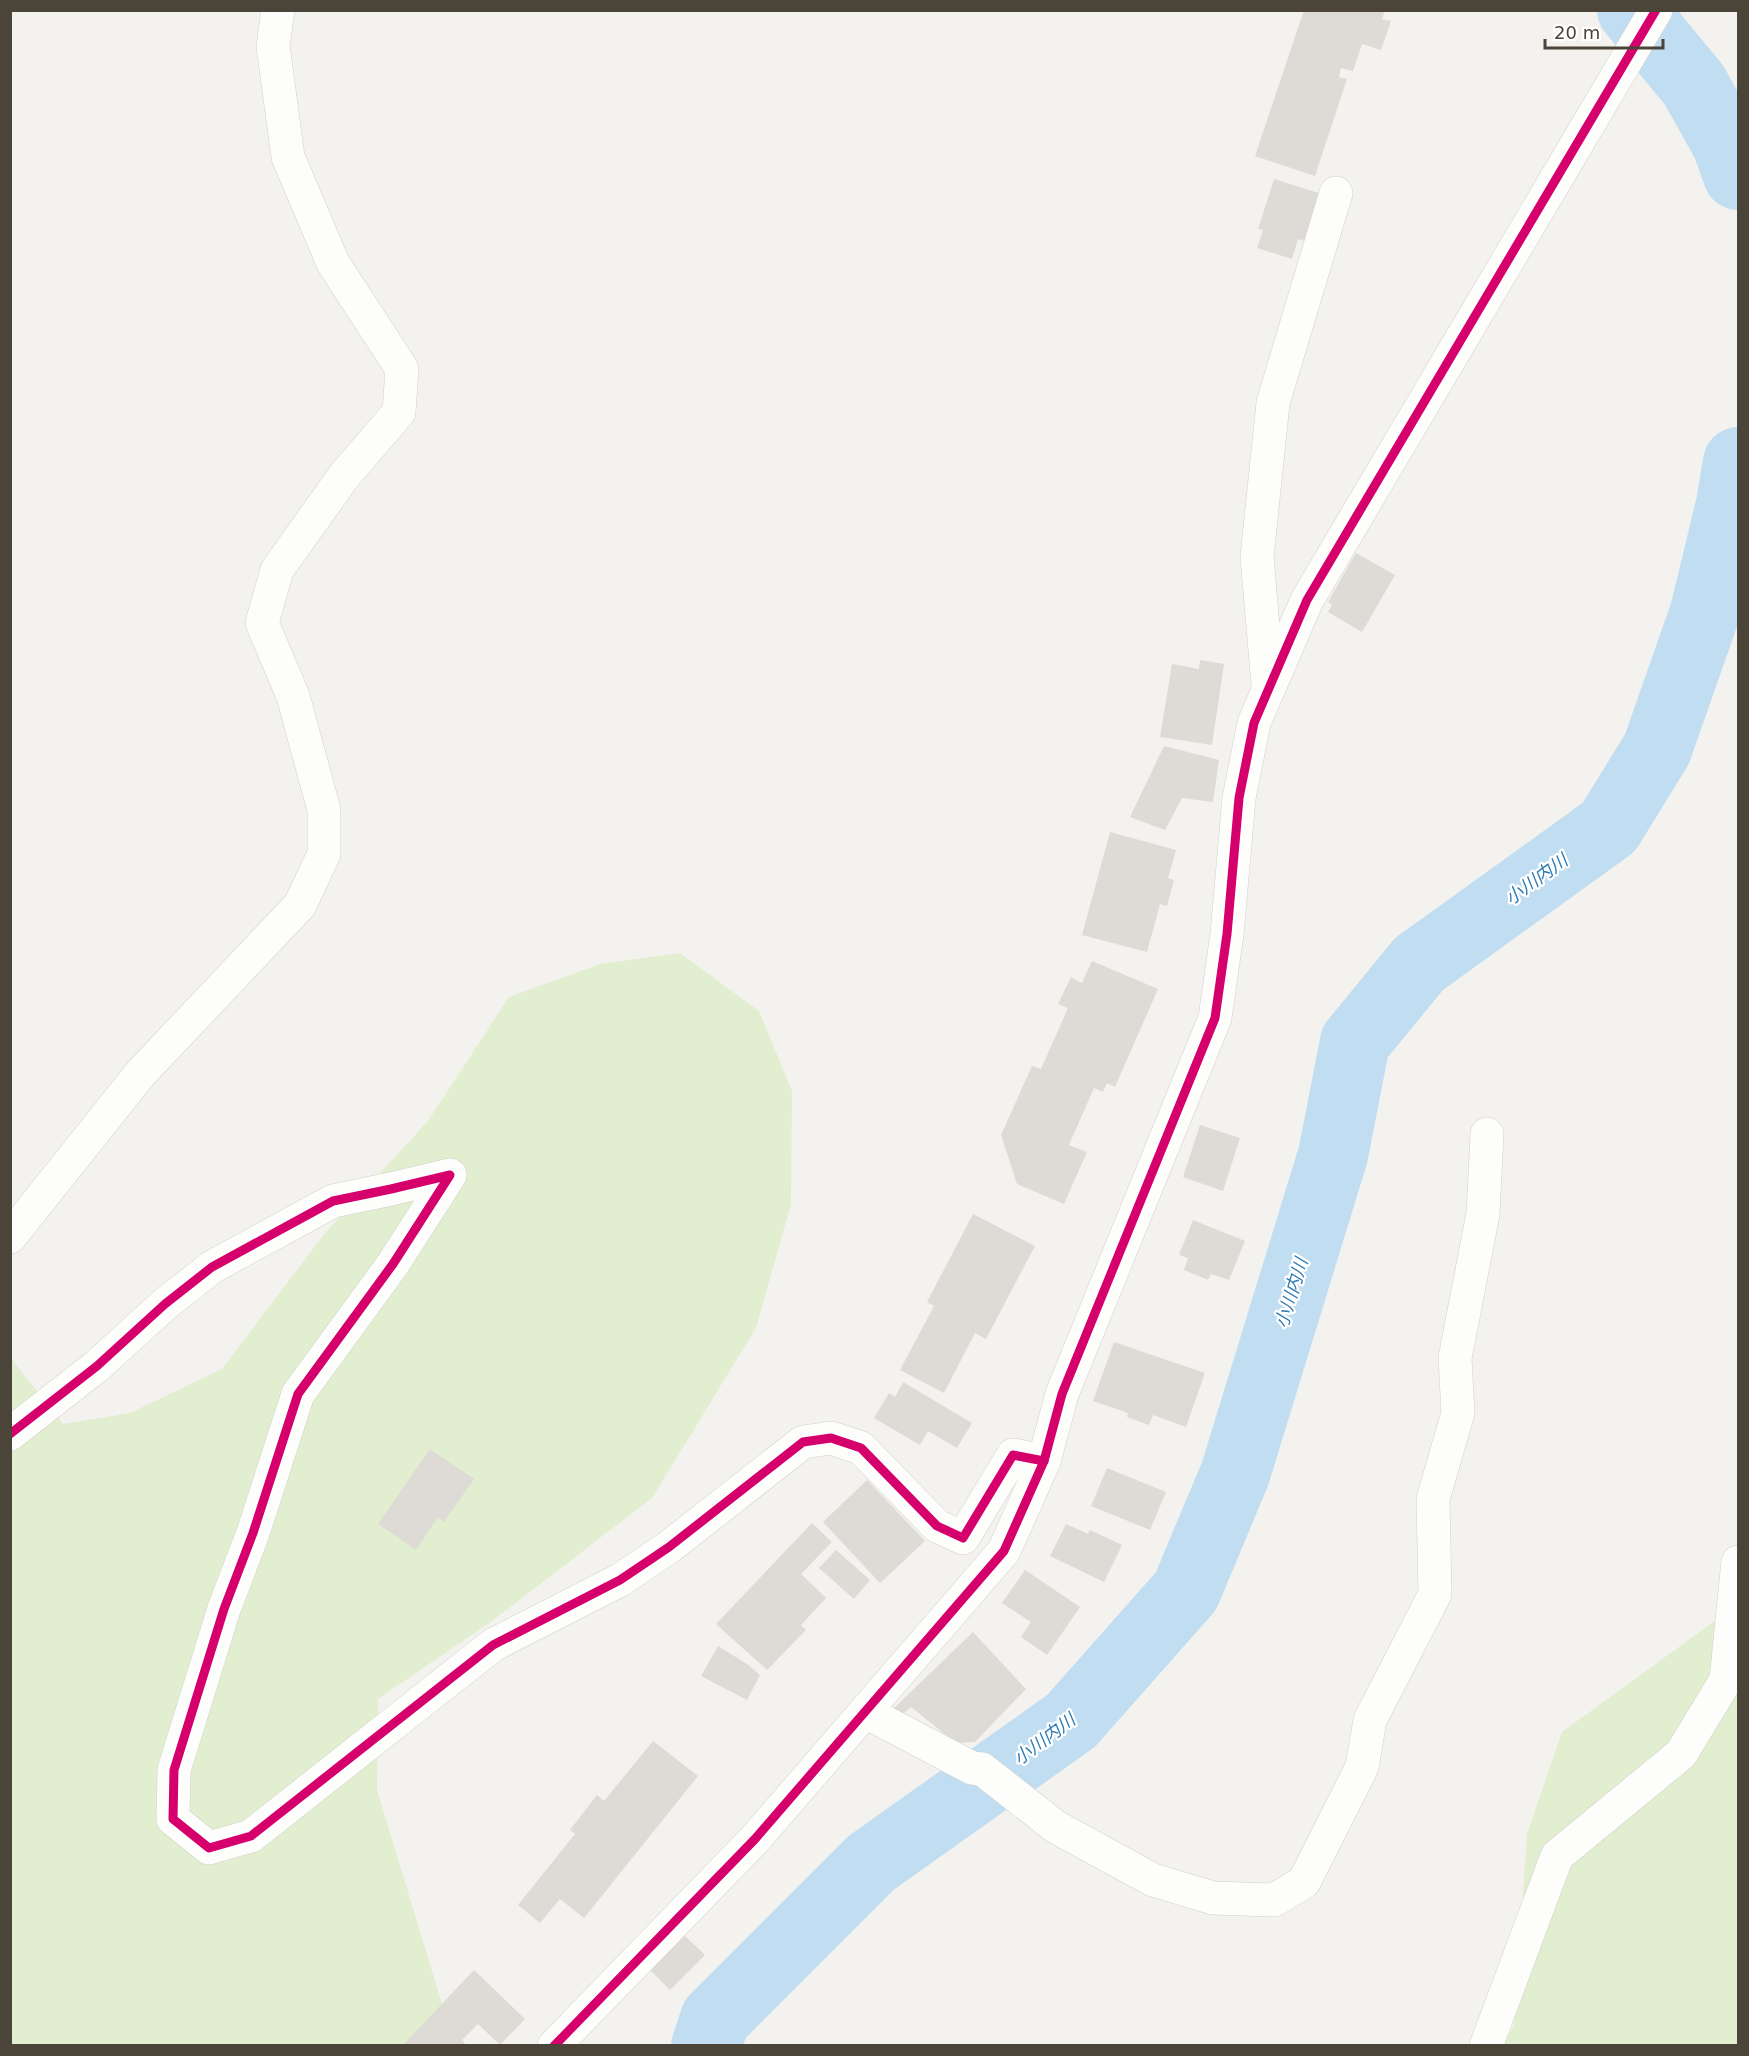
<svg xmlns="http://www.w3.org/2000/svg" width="1749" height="2056" viewBox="0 0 1749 2056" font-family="'DejaVu Sans','Noto Sans JP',sans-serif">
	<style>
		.green { fill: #e1eecf }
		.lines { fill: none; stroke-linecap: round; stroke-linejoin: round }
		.river { stroke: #c0ddf1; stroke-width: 70 }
		.building { fill: #dedbd6 }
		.minor-casing { stroke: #d2d0cb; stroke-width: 34 }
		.minor { stroke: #fdfdfc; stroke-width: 33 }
		.cycleway-casing { stroke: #fff; stroke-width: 13 }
		.cycleway { stroke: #d6006c; stroke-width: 9 }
		.labels { text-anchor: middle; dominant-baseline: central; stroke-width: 4.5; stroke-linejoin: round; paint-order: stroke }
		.water-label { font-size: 18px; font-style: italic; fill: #2e7ab2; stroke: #fff }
	</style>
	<rect width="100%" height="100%" fill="#f4f2ee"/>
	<g class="green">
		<polygon points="680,953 759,1011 792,1091 791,1204 756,1328 652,1498 492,1621 378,1699 377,1790 443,2007 442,2045 11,2045 10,1357 63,1424 130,1413 222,1369 325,1233 428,1121 509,997 600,964"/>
		<polygon points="1738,1604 1738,2045 1501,2046 1514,2026 1527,1834 1562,1732"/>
	</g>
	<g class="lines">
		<g class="river">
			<polyline points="1632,10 1694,85 1727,144 1738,175"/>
			<polyline points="706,2046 715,2019 871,1863 1071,1721 1186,1591 1235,1474 1333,1155 1355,1042 1419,964 1609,827 1657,749 1705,612 1731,504 1738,462"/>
		</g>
	</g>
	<g class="building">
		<polygon points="1304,10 1385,10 1382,19 1391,21 1381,50 1362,44 1353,71 1341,68 1339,77 1347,79 1315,176 1255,156"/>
		<polygon points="1274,179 1322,194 1307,242 1298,239 1292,259 1257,248 1263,230 1258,229"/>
		<polygon points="1356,553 1395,575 1362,632 1328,612 1332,605 1328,602"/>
		<polygon points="1200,660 1224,664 1212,745 1160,737 1172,664 1199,669"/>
		<polygon points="1164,746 1219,760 1213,802 1182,798 1165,830 1130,817"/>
		<polygon points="1110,832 1176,850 1168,878 1174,880 1167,906 1160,904 1147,952 1082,935"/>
		<polygon points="1092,961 1158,989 1115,1087 1107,1083 1103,1092 1094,1088 1069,1145 1087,1152 1064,1204 1017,1184 1001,1135 1032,1066 1041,1069 1068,1008 1058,1004 1071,977 1082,983"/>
		<polygon points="1200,1125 1240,1138 1223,1191 1183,1177"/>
		<polygon points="973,1214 1035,1246 986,1339 975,1333 944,1393 900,1370 934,1306 927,1302"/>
		<polygon points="1193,1220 1245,1241 1229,1280 1211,1274 1208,1280 1184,1270 1188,1258 1179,1255"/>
		<polygon points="1114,1342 1205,1373 1186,1427 1153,1415 1149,1425 1127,1417 1128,1413 1093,1401"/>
		<polygon points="903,1382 972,1423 957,1448 928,1431 920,1445 874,1418 889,1393 895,1397"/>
		<polygon points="430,1449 474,1479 444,1522 438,1517 416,1550 378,1524"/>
		<polygon points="1107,1468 1166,1492 1150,1530 1091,1506"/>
		<polygon points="867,1480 925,1541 880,1583 823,1522"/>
		<polygon points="812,1523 832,1542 801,1574 826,1598 801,1625 806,1630 767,1670 716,1624"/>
		<polygon points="1066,1524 1088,1534 1090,1530 1122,1545 1104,1582 1050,1556"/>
		<polygon points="836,1550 870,1580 854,1599 819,1568"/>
		<polygon points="1025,1570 1080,1607 1047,1655 1021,1637 1031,1622 1002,1603"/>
		<polygon points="973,1632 1026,1689 975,1742 956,1743 911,1707 903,1714 894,1708"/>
		<polygon points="718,1646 747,1664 760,1675 747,1700 701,1676"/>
		<polygon points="653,1741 698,1776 584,1918 560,1899 540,1923 518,1905 575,1834 570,1830 597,1795 604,1801"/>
		<polygon points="685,1936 705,1955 670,1990 650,1970"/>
		<polygon points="474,1970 525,2019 500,2045 478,2024 462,2040 467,2046 402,2046"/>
	</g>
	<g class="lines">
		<defs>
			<g id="minor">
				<polyline points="1268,685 1257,557 1273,403 1336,193"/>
				<polyline points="10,1237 140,1074 300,905 324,854 324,810 293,696 262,623 277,570 344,476 399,412 402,369 333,263 288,157 273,46 278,10"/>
				<polyline points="10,1434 97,1366 165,1304 212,1267 333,1201 391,1189 450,1175 393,1264 298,1394 253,1533 224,1609 174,1770 173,1819 209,1848 251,1836 493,1645 620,1580 669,1547 803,1442 831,1438 861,1448 937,1526 963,1538 1013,1455 1044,1461"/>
				<polyline points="866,1712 972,1768 982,1769 1056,1827 1153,1880 1213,1898 1274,1900 1304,1882 1362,1767 1370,1720 1435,1594 1433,1499 1458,1413 1455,1358 1483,1214 1487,1134"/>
				<polyline points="554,2046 755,1839 1004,1551 1044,1461 1062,1394 1215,1018 1227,934 1239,798 1254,723 1307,600 1656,10"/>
				<polyline points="1486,2046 1557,1856 1681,1754 1726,1680 1738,1562"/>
			</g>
		</defs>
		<use href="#minor" class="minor-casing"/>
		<use href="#minor" class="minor"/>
		<defs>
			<g id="cycleway">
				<polyline points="10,1434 97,1366 165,1304 212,1267 333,1201 391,1189 450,1175 393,1264 298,1394 253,1533 224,1609 174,1770 173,1819 209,1848 251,1836 493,1645 620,1580 669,1547 803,1442 831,1438 861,1448 937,1526 963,1538 1013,1455 1044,1461"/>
				<polyline points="554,2046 755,1839 1004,1551 1044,1461 1062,1394 1215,1018 1227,934 1239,798 1254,723 1307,600 1656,10"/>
			</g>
		</defs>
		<use href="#cycleway" class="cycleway-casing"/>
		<use href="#cycleway" class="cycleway"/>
	</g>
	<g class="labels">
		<g class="water-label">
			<text transform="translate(1536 879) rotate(-36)">小川内川</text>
			<text transform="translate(1291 1293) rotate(-73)">小川内川</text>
			<text transform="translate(1044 1739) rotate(-37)">小川内川</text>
		</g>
	</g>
	<rect width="1749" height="2056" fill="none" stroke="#4b4439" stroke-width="24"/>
	<path d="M1545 39v9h118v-9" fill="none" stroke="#4b4439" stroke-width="3"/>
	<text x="1554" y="39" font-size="18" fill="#4b4439" stroke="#ffffff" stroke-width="4.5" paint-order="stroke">20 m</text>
</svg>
